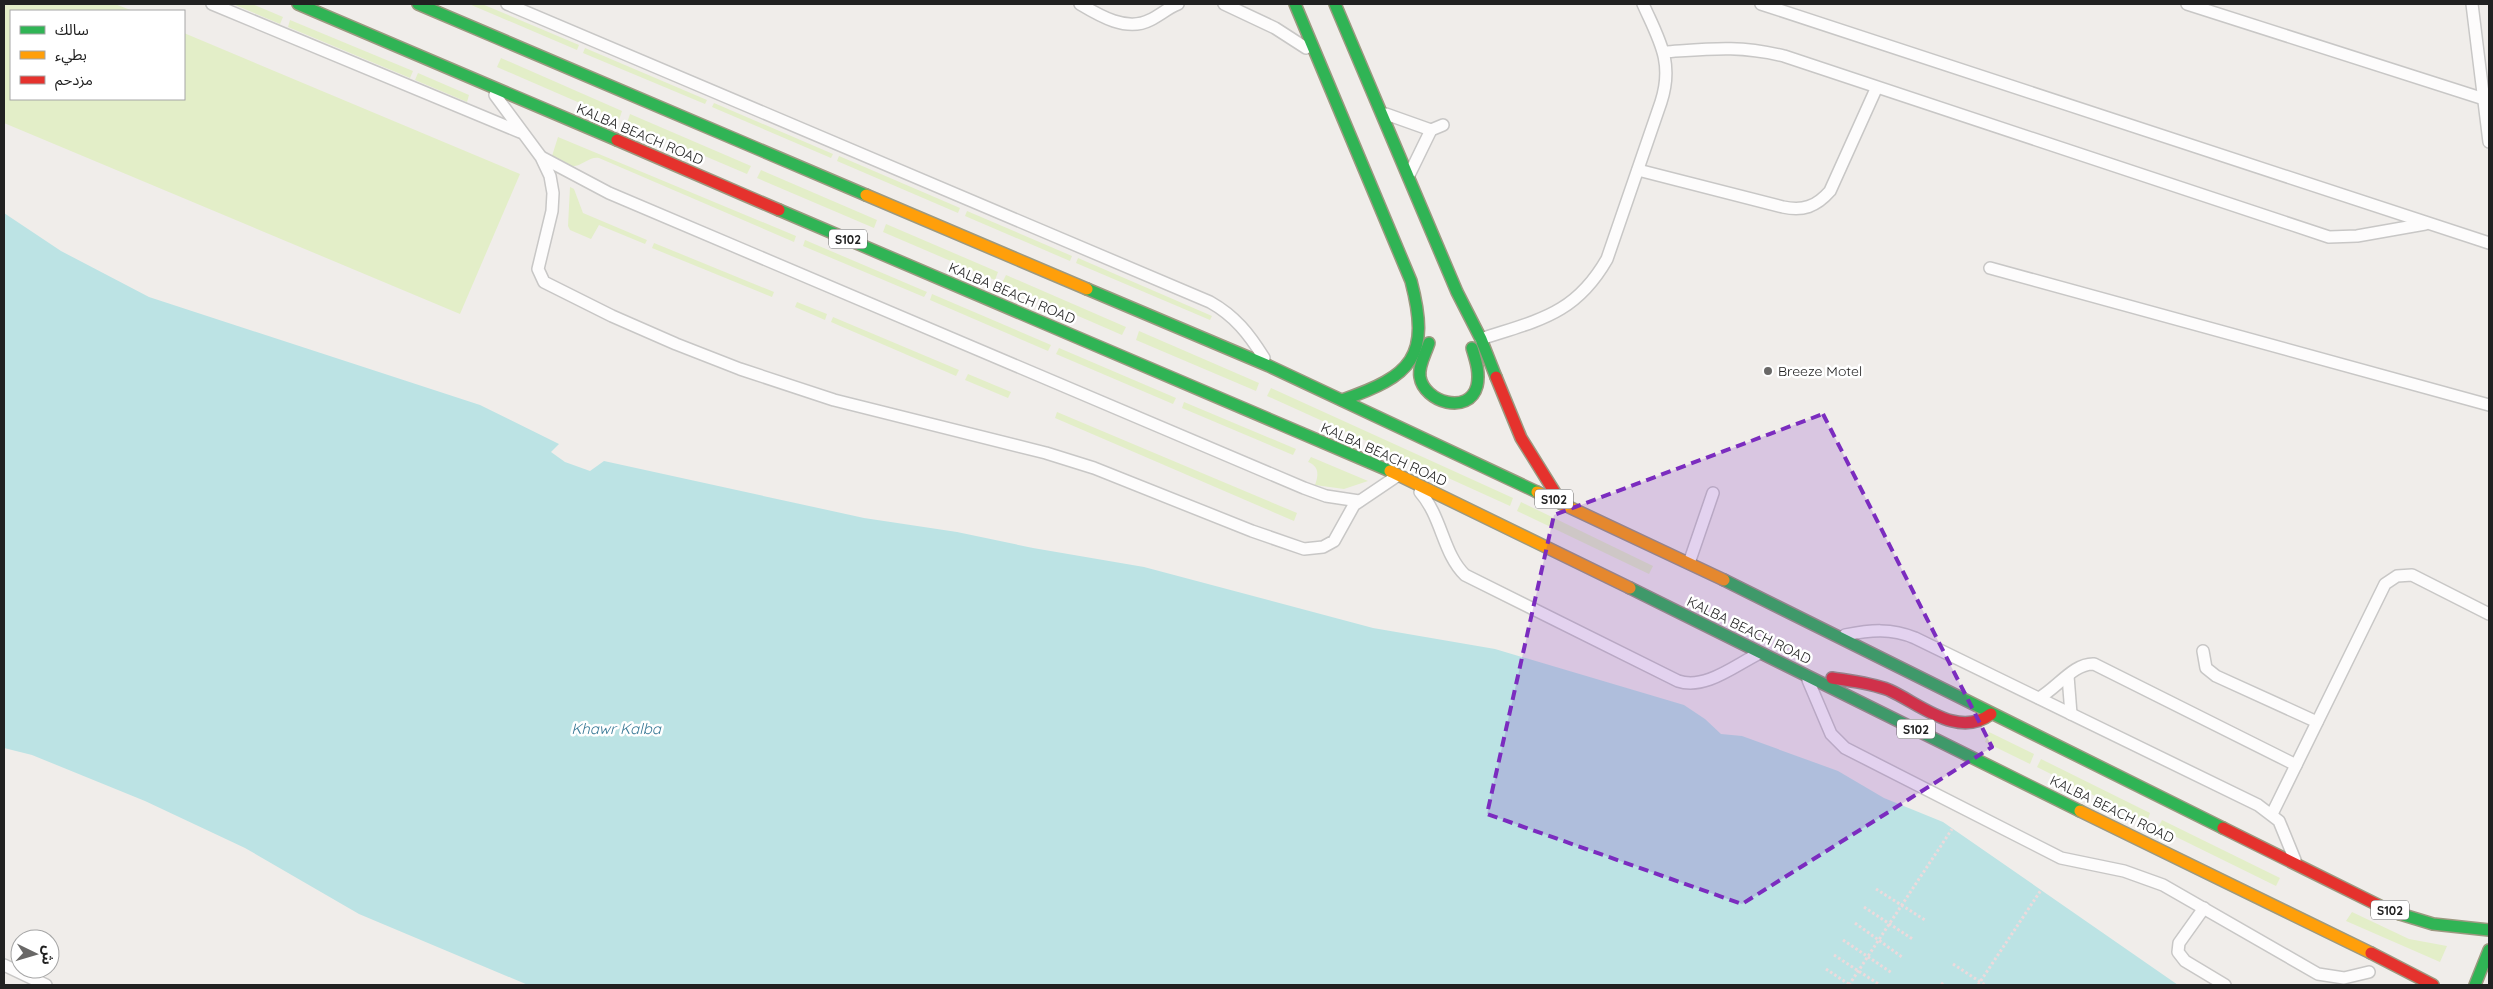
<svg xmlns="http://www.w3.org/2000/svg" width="2493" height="989" viewBox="0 0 2493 989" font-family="Quicksand,'Noto Sans Arabic',sans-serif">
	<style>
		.grass { fill: #e3eec8 }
		.water { fill: #bce3e4 }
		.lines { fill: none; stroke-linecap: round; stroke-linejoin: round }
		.lane-casing { stroke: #c8c7c6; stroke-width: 14 }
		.fast-casing { stroke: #9c9980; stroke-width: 14 }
		.slow-casing { stroke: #9c9980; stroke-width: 14 }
		.jam-casing { stroke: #9c9980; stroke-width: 14 }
		.path { stroke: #eddadc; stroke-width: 3; stroke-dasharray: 2.5 2.5; stroke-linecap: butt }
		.lane { stroke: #fdfcfc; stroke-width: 11 }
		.fast { stroke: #30b455; stroke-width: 11 }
		.slow { stroke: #ff9f0a; stroke-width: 11 }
		.jam { stroke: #e5322d; stroke-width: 11 }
		.marked { fill: #7b2cbf; fill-opacity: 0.2; stroke: #7b2cbf; stroke-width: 4; stroke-dasharray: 10 6; stroke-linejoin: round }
		.poi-dot { fill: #696867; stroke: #fff; stroke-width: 2 }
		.labels { text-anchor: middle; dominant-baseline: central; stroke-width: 5; stroke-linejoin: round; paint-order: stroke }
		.shield { fill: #fff; stroke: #646464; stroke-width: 1 }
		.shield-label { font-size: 12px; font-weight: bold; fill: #212121 }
		.street-label { font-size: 14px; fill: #212121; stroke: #fff }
		.poi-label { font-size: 14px; fill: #212121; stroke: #fff; text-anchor: start }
		.water-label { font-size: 15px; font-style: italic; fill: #3c7b97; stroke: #fff }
	</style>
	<rect width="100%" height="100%" fill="#f0edea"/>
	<g class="grass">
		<polygon points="4,4 115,4 133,11 11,11 11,99 184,99 184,33 520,174 460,314 4,123"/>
		<polygon points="233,4 252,4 283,17 280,24"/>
		<polygon points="469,4 482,4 579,45 577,50"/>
		<polygon points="290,20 413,71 410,78 288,27"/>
		<polygon points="585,48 707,100 705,104 583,53"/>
		<polygon points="501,58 622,111 619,120 497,67"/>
		<polygon points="418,73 469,95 467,102 415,80"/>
		<polygon points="714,103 833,154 831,158 712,107"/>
		<polygon points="630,114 751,166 747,174 627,123"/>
		<path d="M558 137 796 236 794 242 599 158C589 156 580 168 571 166 565 165 558 159 552 156Z"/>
		<polygon points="839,156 960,208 958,213 837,161"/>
		<polygon points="761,170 877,220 874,228 757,178"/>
		<polygon points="570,187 574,189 583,213 647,240 645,244 599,225 591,239 570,230 568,226"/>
		<polygon points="967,211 1072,256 1070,261 965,216"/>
		<polygon points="886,224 998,272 995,280 883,232"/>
		<polygon points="805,240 927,292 924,297 803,246"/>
		<polygon points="654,243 774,292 772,297 652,248"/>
		<polygon points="1078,258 1212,316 1210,320 1076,263"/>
		<polygon points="1006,275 1126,327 1122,335 1002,283"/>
		<polygon points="932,294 1051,345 1048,351 930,300"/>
		<polygon points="797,302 827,314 825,320 795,307"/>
		<polygon points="833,317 959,370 956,376 831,322"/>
		<polygon points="1139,331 1259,383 1256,391 1136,340"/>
		<polygon points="1059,348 1176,398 1173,404 1056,354"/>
		<polygon points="968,374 1011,392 1008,398 965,380"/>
		<polygon points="1271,388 1513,498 1510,506 1267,396"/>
		<polygon points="1184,402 1296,449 1293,455 1182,408"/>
		<polygon points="1057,412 1297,513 1294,521 1055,418"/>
		<path d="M1311 457 1368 481 1344 489 1315 485C1319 475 1319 466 1308 462Z"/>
		<polygon points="1521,502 1653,566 1649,574 1517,511"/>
		<polygon points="1989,732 2034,754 2030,764 1985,742"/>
		<polygon points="2041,759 2150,813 2147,822 2037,767"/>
		<polygon points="2162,820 2280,878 2276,886 2158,828"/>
		<polygon points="2352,912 2409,939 2447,946 2440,962 2346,921"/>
	</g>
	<polygon class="water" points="4,213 61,251 149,297 480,405 559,444 551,452 565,462 590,471 604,461 864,518 957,532 1033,548 1144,567 1373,628 1495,649 1684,705 1705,719 1721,734 1742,736 1838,771 1884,798 1943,822 2178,985 528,985 359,914 245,848 145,801 32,755 4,748"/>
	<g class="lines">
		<defs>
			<g id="lane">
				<polyline points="212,4 520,132"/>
				<path d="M507 4 1210 302C1235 316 1249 334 1264 358"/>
				<path d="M1080 4C1100 16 1127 32 1150 20 1160 15 1168 8 1178 4"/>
				<polyline points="1224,4 1275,28 1306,48"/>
				<polyline points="1761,4 2489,243"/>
				<polyline points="2187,4 2484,99"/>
				<polyline points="2472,4 2489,142"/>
				<path d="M1664 52C1710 49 1738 45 1784 56L2329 237 2357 236 2425 224"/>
				<polyline points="495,95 541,157 550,176 553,193 552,211 538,269 544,282 612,316 676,344 740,369 834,400 1046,453 1094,468 1252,531 1304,549 1323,547 1334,541 1354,505 1397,476"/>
				<polyline points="1386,114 1431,130 1443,125"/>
				<polyline points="543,158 609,193 1304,488 1326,496 1359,501"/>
				<path d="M1638 170 1783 207C1803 211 1816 207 1830 191L1876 89"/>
				<polyline points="1410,173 1431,130"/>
				<polyline points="1990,268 2489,405"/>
				<path d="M1481 339C1538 320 1575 315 1607 259L1661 102C1674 62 1659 40 1643 4"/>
				<path d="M1420 492C1442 517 1443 554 1465 575L1678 681C1705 690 1734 666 1758 654"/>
				<polyline points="1689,563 1713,493"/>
				<path d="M1845 635C1871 630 1891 628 1915 638L2258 805 2279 821 2295 860"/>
				<polyline points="2203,651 2206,668 2216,676 2317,722"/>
				<polyline points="2068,676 2071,714"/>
				<polyline points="1808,680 1831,734 1845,748 2061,858 2124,871 2163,885 2318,974 2344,978 2369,972"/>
				<path d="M2039 698C2058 687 2074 663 2094 664L2296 765"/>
				<polyline points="2272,814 2385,584 2397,576 2412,575 2489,614"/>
				<polyline points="2204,908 2179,943 2178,952 2185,961 2225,985"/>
				<polyline points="4,965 46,985"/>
			</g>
			<g id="fast">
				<polyline points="298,4 617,140"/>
				<polyline points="418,4 866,195"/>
				<path d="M1295 4 1411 281C1431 357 1412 376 1342 400"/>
				<polyline points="1335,4 1457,292 1481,339 1496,377"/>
				<polyline points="779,210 1390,471"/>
				<polyline points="1087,289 1269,366 1537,492"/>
				<path d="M1429 343C1426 353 1418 366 1420 377 1424 402 1469 416 1477 386 1480 373 1476 361 1472 348"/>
				<polyline points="1724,580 2223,828"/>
				<polyline points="1630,588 2080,811"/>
				<polyline points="2400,914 2433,924 2489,930"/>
				<polyline points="2475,985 2489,950"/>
			</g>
			<g id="slow">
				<polyline points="866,195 1087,289"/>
				<polyline points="1390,471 1630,588"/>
				<polyline points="1537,492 1724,580"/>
				<polyline points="2080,811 2371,953"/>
			</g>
			<g id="jam">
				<polyline points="617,140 779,210"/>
				<polyline points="1496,377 1521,438 1562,504"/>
				<path d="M1832 678C1851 681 1871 683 1889 690 1920 704 1958 739 1991 714"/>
				<polyline points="2223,828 2388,910 2400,914"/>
				<polyline points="2371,953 2433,985"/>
			</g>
		</defs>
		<use href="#lane" class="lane-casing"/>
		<use href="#fast" class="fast-casing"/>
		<use href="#slow" class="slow-casing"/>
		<use href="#jam" class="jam-casing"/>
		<g class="path">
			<polyline points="1876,889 1925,920"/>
			<polyline points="1864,907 1914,940"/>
			<polyline points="1855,923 1902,957"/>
			<polyline points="1843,940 1892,973"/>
			<polyline points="1834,955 1880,985"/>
			<polyline points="1953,964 1985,985"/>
			<polyline points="1826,969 1850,985"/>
			<polyline points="1941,983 1944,985"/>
			<polyline points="1849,985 1952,829"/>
			<polyline points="1978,985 2041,890"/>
		</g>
		<use href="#lane" class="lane"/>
		<use href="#fast" class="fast"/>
		<use href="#slow" class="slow"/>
		<use href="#jam" class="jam"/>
	</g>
	<path class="marked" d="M1823 414 1992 747 1742 904 1487 814 1554 515Z"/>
	<circle class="poi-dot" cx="1768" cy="371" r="5"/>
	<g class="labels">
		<g class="shield">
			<rect x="829" y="229.5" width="38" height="19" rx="4"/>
			<rect x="1535" y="489.5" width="38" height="19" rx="4"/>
			<rect x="1897" y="719.5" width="38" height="19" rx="4"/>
			<rect x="2371" y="900.5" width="38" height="19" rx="4"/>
		</g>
		<g class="shield-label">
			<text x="848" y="239">S102</text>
			<text x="1554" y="499">S102</text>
			<text x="1916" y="729">S102</text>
			<text x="2390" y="910">S102</text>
		</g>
		<g class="street-label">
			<text transform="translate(640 134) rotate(23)">KALBA BEACH ROAD</text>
			<text transform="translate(1012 293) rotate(23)">KALBA BEACH ROAD</text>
			<text transform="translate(1384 454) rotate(24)">KALBA BEACH ROAD</text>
			<text transform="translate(1749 630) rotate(26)">KALBA BEACH ROAD</text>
			<text transform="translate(2112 809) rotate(26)">KALBA BEACH ROAD</text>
		</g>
		<g class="poi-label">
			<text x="1778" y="371">Breeze Motel</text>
		</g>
		<g class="water-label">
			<text x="616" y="728">Khawr Kalba</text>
		</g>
	</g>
	<rect width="2493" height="989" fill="none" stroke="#212121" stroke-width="10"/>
	<rect x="10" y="10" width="175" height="90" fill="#ffffff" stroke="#a6a6a6"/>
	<rect x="20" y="26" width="25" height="8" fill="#30b455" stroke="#a6a6a6"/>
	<text x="55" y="35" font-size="15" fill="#212121">سالك</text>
	<rect x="20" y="51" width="25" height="8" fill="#ff9f0a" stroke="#a6a6a6"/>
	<text x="55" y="60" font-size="15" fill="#212121">بطيء</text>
	<rect x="20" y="76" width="25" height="8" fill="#e5322d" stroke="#a6a6a6"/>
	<text x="55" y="85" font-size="15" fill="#212121">مزدحم</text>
	<g transform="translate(35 954) rotate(95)"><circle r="24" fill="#ffffff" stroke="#a6a6a6"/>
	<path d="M0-4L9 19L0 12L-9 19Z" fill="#696867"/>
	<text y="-8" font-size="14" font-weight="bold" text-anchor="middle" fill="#212121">ش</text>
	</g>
</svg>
